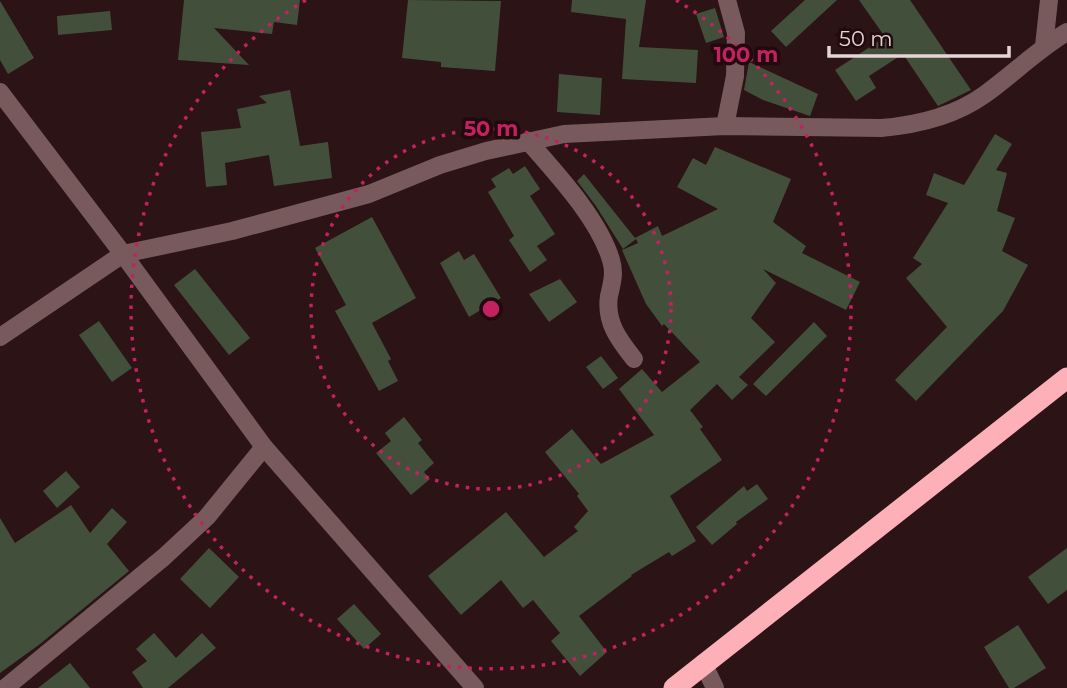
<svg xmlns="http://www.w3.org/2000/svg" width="1067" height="688" viewBox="0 0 1067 688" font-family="Montserrat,sans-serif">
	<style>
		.building { fill: #42503b }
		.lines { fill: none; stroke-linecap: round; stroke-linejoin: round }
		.minor { stroke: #78595c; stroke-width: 18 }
		.highway { stroke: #feb0b8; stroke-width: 21 }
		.ring { fill: none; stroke: #c42161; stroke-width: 3.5; stroke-dasharray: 3.5 7 }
		.centre { fill: #c42161; stroke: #210a0e; stroke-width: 3.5 }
		.ring-label { font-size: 21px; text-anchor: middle; font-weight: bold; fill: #c42161; stroke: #210a0e; stroke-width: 7; stroke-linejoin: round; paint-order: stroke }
	</style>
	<rect width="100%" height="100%" fill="#2b1316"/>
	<g class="building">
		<polygon points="184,0 300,0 297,25 274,22 272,34 214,28 249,65 178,60"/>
		<polygon points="408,0 501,1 495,71 441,67 441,62 402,58"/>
		<polygon points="572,0 646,0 639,47 698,50 696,83 622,79 626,19 571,12"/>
		<polygon points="805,0 837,0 786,47 771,31"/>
		<polygon points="859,0 910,0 971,90 938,106 903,54 869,76 876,88 856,101 835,70 885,37"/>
		<polygon points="0,1 34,58 8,74 0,60"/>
		<polygon points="715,8 724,37 706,43 696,14"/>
		<polygon points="110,11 112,30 58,35 57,16"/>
		<polygon points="749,62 818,94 810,116 763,100 744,90"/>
		<polygon points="559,74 602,78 600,115 557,112"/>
		<polygon points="290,90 300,146 328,142 332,178 274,186 269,155 225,163 227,185 206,187 201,132 241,128 237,109 267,103 259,96"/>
		<polygon points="995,134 1012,144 996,170 1007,173 997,211 1015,218 1002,251 1028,265 1003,311 916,401 895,380 947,327 906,278 922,264 913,258 948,203 926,195 934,173 964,185"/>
		<polygon points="715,147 791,179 773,222 806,246 802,253 860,282 846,310 763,269 776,283 751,318 775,342 739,377 748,385 732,400 717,384 690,410 703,427 700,429 722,460 670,496 696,541 672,556 669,552 631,575 632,576 579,616 607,652 580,676 551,641 560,633 533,600 523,608 501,580 461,615 428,576 506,512 544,557 578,531 574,527 588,511 577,496 579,494 545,452 572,429 601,464 654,435 619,389 642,369 662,392 700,362 664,324 662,326 646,304 622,250 638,243 636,239 623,249 596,206 577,181 584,174 635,238 658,226 662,236 718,209 677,187 693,158 706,165"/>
		<polygon points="525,166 540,189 530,196 555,234 537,246 547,260 530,272 509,240 514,236 488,192 496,187 491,179 509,168 513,174"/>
		<polygon points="372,217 416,298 372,323 391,359 388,361 398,381 379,391 335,311 346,305 315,248"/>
		<polygon points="459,251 464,260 474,254 501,298 469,317 440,263"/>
		<polygon points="195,269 250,338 229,355 174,285"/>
		<polygon points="560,279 577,302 549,322 529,294"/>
		<polygon points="99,321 132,368 112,382 79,335"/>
		<polygon points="814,322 827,336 766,396 753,384"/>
		<polygon points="601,356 618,378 603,389 586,367"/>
		<polygon points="404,417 422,440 418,443 434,463 424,472 430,479 411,495 376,453 391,441 385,433"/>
		<polygon points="66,471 80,487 57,508 43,491"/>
		<polygon points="757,484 768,499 736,522 737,524 712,545 696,527 744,486 747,491"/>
		<polygon points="71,505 90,533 112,508 127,522 107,544 129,571 40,644 0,673 0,518 15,543"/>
		<polygon points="209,548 239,577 210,608 180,579"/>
		<polygon points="1067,548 1067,590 1048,604 1028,577"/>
		<polygon points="354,604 381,634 364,649 337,619"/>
		<polygon points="1018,625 1046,668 1014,688 1009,688 984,647"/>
		<polygon points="154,633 176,658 202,633 216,648 168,688 143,688 132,672 147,661 136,649"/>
		<polygon points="70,663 90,688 38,688"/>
	</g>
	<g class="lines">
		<g class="minor">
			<polyline points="1044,46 1049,0"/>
			<polyline points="0,92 123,254 264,447 475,688"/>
			<polyline points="725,126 735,76 736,33 727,0"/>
			<path d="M528 141C556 173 599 219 611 260 615 273 612 283 609 296 605 322 619 340 634 359"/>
			<path d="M0 337 123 254 232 231 369 194 440 165 486 151 564 134 725 126 881 128C917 125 953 117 984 95 1012 75 1037 50 1067 32"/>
			<polyline points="703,663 715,688"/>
			<polyline points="5,688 164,557 207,517 264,447"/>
		</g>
		<polyline class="highway" points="674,688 1067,378"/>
	</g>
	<g class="ring">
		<circle cx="491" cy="309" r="180"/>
		<path d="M676 0A360 360 0 1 1 306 0"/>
	</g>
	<circle cx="491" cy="309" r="10" class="centre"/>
	<g class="ring-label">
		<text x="746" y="62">100 m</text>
		<text x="491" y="136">50 m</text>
	</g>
	<path d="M829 46v10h180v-10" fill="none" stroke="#e6d5d6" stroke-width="3.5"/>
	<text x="839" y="46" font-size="21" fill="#e6d5d6" stroke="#210a0e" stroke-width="5" paint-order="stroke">50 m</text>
</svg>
